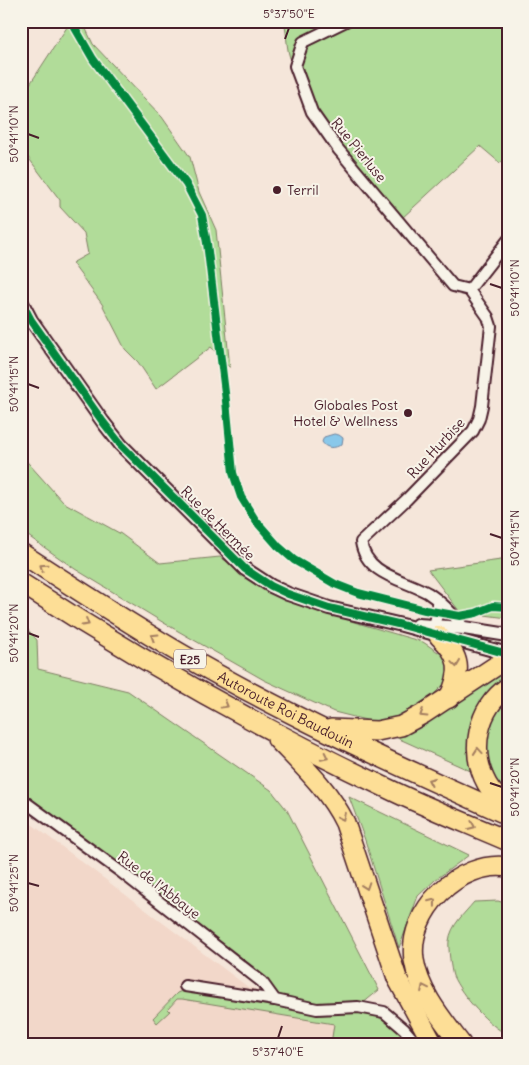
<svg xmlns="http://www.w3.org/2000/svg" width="529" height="1065" viewBox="0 0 529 1065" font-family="Delius,sans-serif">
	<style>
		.built { fill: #f2d7c9 }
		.green { fill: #b1dc99; stroke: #7e7e62 }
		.water { fill: #89c8ea; stroke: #70849e }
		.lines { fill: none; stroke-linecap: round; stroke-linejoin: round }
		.minor-casing { stroke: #4a1f2b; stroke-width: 14 }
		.tertiary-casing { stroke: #4a1f2b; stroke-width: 16 }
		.motorway-casing { stroke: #4a1f2b; stroke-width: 22 }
		.minor { stroke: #f7f3e8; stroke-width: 10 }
		.tertiary { stroke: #f7f3e8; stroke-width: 12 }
		.motorway { stroke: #fdde96; stroke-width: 19 }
		.cycleway-casing { stroke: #f7f3e8; stroke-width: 11 }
		.cycleway { stroke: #00873e; stroke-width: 8 }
		.oneway { stroke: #a47e60 }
		.ticks { fill: none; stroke: #4a1f2b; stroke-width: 2 }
		.poi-dot { fill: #4a1f2b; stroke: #f7f3e8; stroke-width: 2 }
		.labels { text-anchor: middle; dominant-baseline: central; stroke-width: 4; stroke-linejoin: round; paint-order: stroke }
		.shield { fill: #f7f3e8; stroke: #7e5f64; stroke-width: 1 }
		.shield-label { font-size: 12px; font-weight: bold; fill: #4a1f2b }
		.street-label { font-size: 14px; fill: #4a1f2b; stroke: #f7f3e8 }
		.poi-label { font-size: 14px; fill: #4a1f2b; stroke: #f7f3e8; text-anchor: start }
		.neatline { fill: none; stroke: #4a1f2b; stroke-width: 2 }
		.ticks-label { font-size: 12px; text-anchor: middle; fill: #4a1f2b }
	</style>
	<rect width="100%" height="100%" fill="#f5e6da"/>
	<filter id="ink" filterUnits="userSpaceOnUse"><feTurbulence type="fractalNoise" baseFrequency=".02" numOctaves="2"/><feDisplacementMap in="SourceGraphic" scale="10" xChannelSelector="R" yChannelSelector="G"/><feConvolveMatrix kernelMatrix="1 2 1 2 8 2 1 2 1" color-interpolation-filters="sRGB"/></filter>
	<g filter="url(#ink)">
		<polygon class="built" points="21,816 248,987 318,1005 379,1004 406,1044 21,1044"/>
		<g class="green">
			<polygon points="71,21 90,21 85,27 93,44 162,117 190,157 199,192 216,230 230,368 211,347 156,389 138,362 125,349 102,304 72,263 88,254 84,233 60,207 60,200 21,148 21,93 28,87"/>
			<path d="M284 21H508V156L500 163 480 146 401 219 312 112 295 66C285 56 288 35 284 21Z"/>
			<polygon points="21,455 63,502 121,534 160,563 220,557 277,594 354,622 423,642 447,658 448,680 419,709 378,723 334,712 264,680 164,623 75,569 21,531"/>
			<polygon points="508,559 508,618 460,612 428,570"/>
			<polygon points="21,622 37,640 38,669 128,691 271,790 287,810 379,990 362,1004 318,1005 270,993 21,799"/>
			<polygon points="508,664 508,679 482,702 475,773 395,737"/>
			<polygon points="508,694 508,797 494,785 482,747 488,721"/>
			<polygon points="349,797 469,855 435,880 418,896 399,948 365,840"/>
			<path d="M498 901 508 904V1035C488 1025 462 996 453 976 451 970 448 947 449 941 451 925 464 914 474 902Z"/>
			<polygon points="182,991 320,1014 355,1012 372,1014 399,1028 413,1044 381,1044 358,1039 349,1044 331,1044 334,1024 182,999 177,999 168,1009 170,1011 157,1023 153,1018 177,993"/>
		</g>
		<path class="water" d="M334 434 339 435 343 438 342 444C335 449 326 449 322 442L324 437Z"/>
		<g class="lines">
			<defs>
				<g id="minor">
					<polyline points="346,21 303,42 295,66 312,112 338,149 453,286 469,290"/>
					<polyline points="469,290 508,240"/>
					<polyline points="434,625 438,612 437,600"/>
					<path d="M464 628C454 615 442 602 428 593 403 579 366 575 361 542L406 500 473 431 479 419 482 406 491 326 488 317 469 290"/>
					<polyline points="21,799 121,872 262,982 275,1000 317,1009 358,1007 384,1012 404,1029 417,1044"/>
					<polyline points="185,986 275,1000"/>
				</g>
				<g id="tertiary">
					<polyline points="21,301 31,320 103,422 121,445 245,569 271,586 288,594 329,608 402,625 508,654"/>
					<polyline points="418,625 464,628 508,635"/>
				</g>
				<g id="motorway">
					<path id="s1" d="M21 553C73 587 125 621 178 652 284 714 396 765 508 815"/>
					<path d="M21 583C141 661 267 732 397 793 433 810 471 825 508 841"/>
					<path d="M439 636C461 656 462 671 449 698"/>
					<path d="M508 687C477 709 469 751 487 784 492 793 501 801 508 808"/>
					<polyline points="331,729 377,731 401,726 423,714 508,658"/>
					<path d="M277 739C303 766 329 790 345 823L397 978 433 1044"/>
					<path d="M461 1044C442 1019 419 992 414 960 407 911 459 860 508 867"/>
				</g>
			</defs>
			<use href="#minor" class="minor-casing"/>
			<use href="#tertiary" class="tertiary-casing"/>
			<use href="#motorway" class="motorway-casing"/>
			<use href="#minor" class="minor"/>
			<use href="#tertiary" class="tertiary"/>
			<use href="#motorway" class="motorway"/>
			<defs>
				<g id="cycleway">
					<polyline points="71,21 93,59 186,184 202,215 207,243 226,401 233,473 241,497 256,521 278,546 294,560 335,584 358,593 425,610 460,616 476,613 493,606 508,607"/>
					<polyline points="21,301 31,320 103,422 121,445 245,569 271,586 288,594 329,608 402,625 508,654"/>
				</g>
			</defs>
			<use href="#cycleway" class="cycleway-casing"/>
			<use href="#cycleway" class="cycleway"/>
		</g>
		<defs><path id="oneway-chevron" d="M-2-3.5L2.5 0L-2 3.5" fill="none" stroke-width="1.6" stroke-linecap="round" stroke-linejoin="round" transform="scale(1.25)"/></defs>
		<g class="oneway">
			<use href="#oneway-chevron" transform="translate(43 567) rotate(-147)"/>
			<use href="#oneway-chevron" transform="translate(86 623) rotate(31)"/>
			<use href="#oneway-chevron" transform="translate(154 637) rotate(-148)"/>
			<use href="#oneway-chevron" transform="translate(456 664) rotate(82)"/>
			<use href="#oneway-chevron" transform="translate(225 705) rotate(29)"/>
			<use href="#oneway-chevron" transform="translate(423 714) rotate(148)"/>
			<use href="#oneway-chevron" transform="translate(478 751) rotate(-95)"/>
			<use href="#oneway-chevron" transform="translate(325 757) rotate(26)"/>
			<use href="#oneway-chevron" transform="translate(431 781) rotate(-156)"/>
			<use href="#oneway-chevron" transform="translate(342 817) rotate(65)"/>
			<use href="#oneway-chevron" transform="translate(472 826) rotate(23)"/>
			<use href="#oneway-chevron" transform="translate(366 886) rotate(71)"/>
			<use href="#oneway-chevron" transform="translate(433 902) rotate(-52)"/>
			<use href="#oneway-chevron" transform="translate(424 988) rotate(-116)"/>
		</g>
	</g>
	<path class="ticks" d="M285 39 289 28M28 134 39 138M490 284 502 288M28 384 39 388M490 534 502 538M28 633 39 637M490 783 502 787M28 883 39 886M278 1038 282 1026"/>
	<g class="poi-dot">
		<circle cx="277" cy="190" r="5"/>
		<circle cx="408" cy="413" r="5"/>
	</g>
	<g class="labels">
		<rect class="shield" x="174" y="649.5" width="32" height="19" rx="4"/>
		<g class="shield-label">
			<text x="190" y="659">E25</text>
		</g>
		<g class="street-label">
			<text transform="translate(359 150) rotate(51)">Rue Pierluse</text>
			<text transform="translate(436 448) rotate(-47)">Rue Hurbise</text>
			<text transform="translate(218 523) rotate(45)">Rue de Hermée</text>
			<text stroke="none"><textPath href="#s1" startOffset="308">Autoroute Roi Baudouin</textPath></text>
			<text transform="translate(159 885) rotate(38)">Rue de l'Abbaye</text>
		</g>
		<g class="poi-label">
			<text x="287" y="190">Terril</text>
			<text x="398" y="405" text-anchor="end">Globales Post<tspan x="398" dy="16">Hotel &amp; Wellness</tspan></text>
		</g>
	</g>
	<rect width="529" height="1065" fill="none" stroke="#f7f3e8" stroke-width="55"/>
	<rect x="28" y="28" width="474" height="1010" class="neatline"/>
	<g class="ticks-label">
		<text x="289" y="18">5°37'50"E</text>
		<text transform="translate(14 134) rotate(-90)" y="4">50°41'10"N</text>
		<text transform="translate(515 288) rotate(-90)" y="4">50°41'10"N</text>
		<text transform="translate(14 384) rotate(-90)" y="4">50°41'15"N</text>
		<text transform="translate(515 538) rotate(-90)" y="4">50°41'15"N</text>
		<text transform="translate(14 633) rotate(-90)" y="4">50°41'20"N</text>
		<text transform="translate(515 787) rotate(-90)" y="4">50°41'20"N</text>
		<text transform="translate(14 883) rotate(-90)" y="4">50°41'25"N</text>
		<text x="278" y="1056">5°37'40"E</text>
	</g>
</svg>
